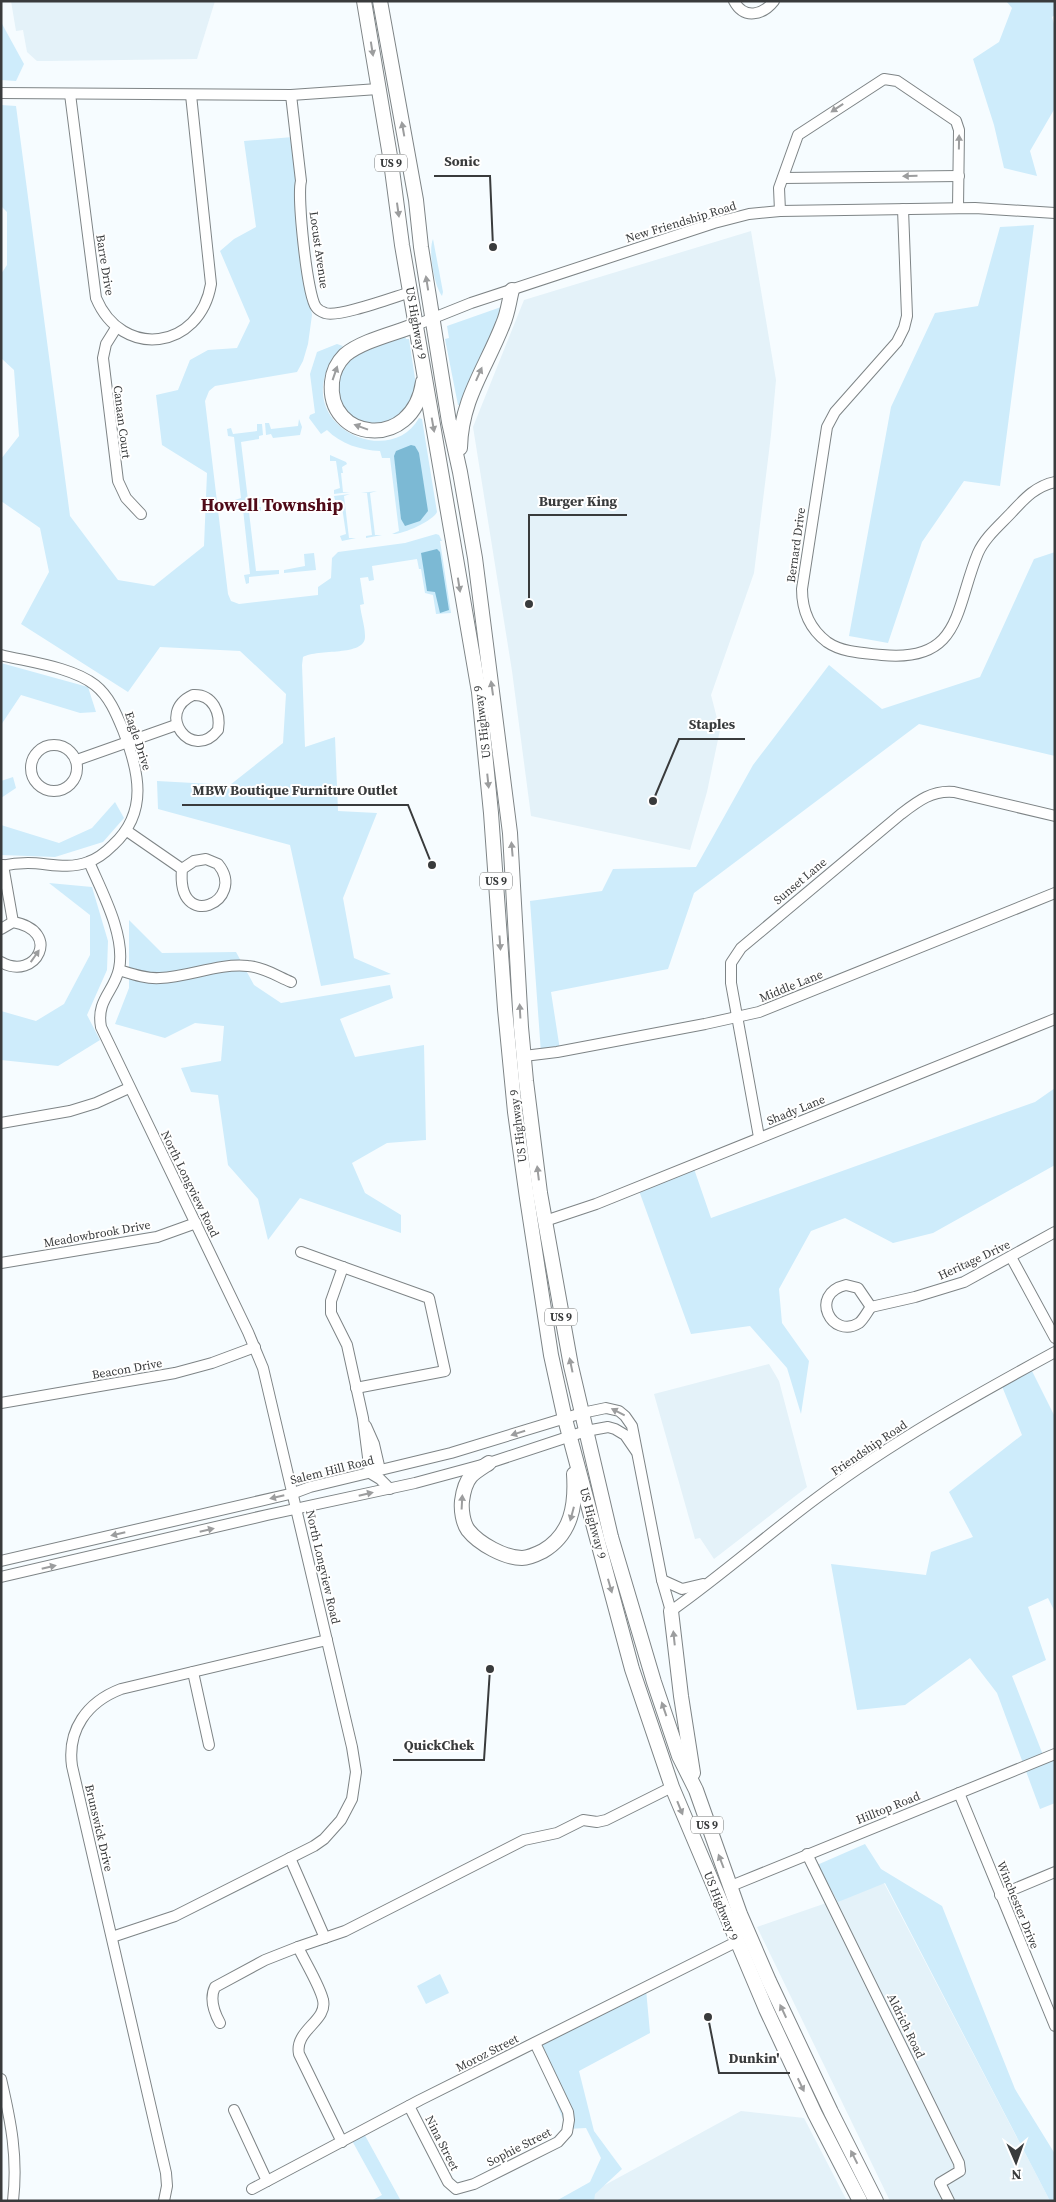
<svg xmlns="http://www.w3.org/2000/svg" width="1056" height="2202" viewBox="0 0 1056 2202" font-family="'Source Serif 4',serif">
	<style>
		.built { fill: #e4f2f9 }
		.green { fill: #ceecfb }
		.water { fill: #7cb9d4 }
		.lines { fill: none; stroke-linecap: round; stroke-linejoin: round }
		.minor-casing { stroke: #7e8486; stroke-width: 12 }
		.highway-casing { stroke: #7e8486; stroke-width: 16 }
		.minor { stroke: #fff; stroke-width: 10 }
		.highway { stroke: #fff; stroke-width: 14 }
		.oneway { fill: #9c9d9e }
		.labels { text-anchor: middle; dominant-baseline: central; stroke-width: 4; stroke-linejoin: round; paint-order: stroke }
		.shield { fill: #fff; stroke: #747676; stroke-width: 1 }
		.shield-label { font-size: 11px; font-weight: bold; fill: #393b3c }
		.street-label { font-size: 12px; fill: #393b3c; stroke: #fff }
		.district-label { font-size: 18px; font-weight: bold; fill: #500a17; stroke: #fff }
		.leader { fill: none; stroke: #393b3c; stroke-width: 2 }
		.callout-dot { fill: #393b3c; stroke: #fff; stroke-width: 2 }
		.callout-label { font-size: 14px; text-anchor: middle; font-weight: bold; fill: #393b3c; stroke: #fff; stroke-width: 4; stroke-linejoin: round; paint-order: stroke }
	</style>
	<rect width="100%" height="100%" fill="#f6fcff"/>
	<g class="built">
		<polygon points="11,1 215,1 197,59 47,61 37,61 27,52 23,30 16,31"/>
		<polygon points="751,231 776,380 771,435 754,573 711,695 720,730 707,792 690,850 531,816 512,671 473,427 524,300"/>
		<polygon points="769,1364 779,1381 807,1487 714,1559 700,1538 695,1539 654,1394"/>
		<polygon points="884,1883 1050,2201 890,2201 757,1927"/>
		<polygon points="741,2111 804,2118 847,2201 582,2201 581,2198"/>
	</g>
	<g class="green">
		<polygon points="1006,1 1055,1 1055,15 1052,17 1055,27 1055,108 1030,151 1037,176 1004,168 994,125 973,59 999,42 1012,8"/>
		<polygon points="1,22 24,64 16,81 1,80"/>
		<path d="M1 105 16 106 70 516 118 580 154 586 204 546 207 473 162 445 156 395 178 390 190 360 208 350 237 348 250 321 220 251 234 239 256 227 244 141 293 137 302 259 312 315 308 344 303 361 297 372 215 386 209 391 205 401 228 594 231 601 239 604 318 595V587L331 578 332 558 338 552 405 543 436 534 439 535 442 541H440L451 613 436 614 433 595 425 593 421 569H419L417 559 372 566 374 580 369 581 368 577 360 578 364 604 360 605C361 615 365 626 365 636 366 657 318 648 303 657L302 665 305 747 335 737 338 811 377 813 343 898 354 958 391 974 321 986 290 845 158 809 157 781 230 785 283 743 286 694 240 651 160 647 128 692 21 624 49 572 40 528 1 501V459L19 436 14 370 1 358V274L7 265V212L1 206Z"/>
		<polygon points="1034,225 1000,486 964,481 922,542 888,643 849,636 891,407 935,313 978,306 1000,227"/>
		<path d="M433 239 443 292 442 296C434 286 428 250 433 239Z"/>
		<polygon points="504,306 460,405 458,405 445,339 449,338 447,326"/>
		<path d="M405 336 406 339H409L416 385 410 407 385 426C376 425 361 425 354 421 335 409 331 375 348 360 363 346 387 343 405 336Z"/>
		<path d="M337 344 343 346C278 418 388 474 419 418L422 419 437 512C433 521 402 535 392 534L399 531 390 458H382L380 451C360 450 341 444 327 430L321 434 309 418 310 415 315 413 310 374 317 352Z"/>
		<polygon points="299,419 302,427 300,435 273,438 271,434 266,435 265,423 269,423 271,429 298,426"/>
		<polygon points="257,424 262,424 263,435 259,436 259,439 241,442 248,500 260,499 260,503 236,506 235,500 241,498 234,437 228,436 227,429 231,428 233,434 257,431"/>
		<polygon points="330,455 346,462 347,464 342,467 343,473 341,473 343,492 350,492 334,494 334,490 340,488 336,461 330,461"/>
		<polygon points="377,491 370,493 375,535 382,535 366,538 366,536 372,535 367,493 361,493"/>
		<polygon points="350,494 344,496 349,538 356,538 342,541 340,536 346,534 341,500 335,500 334,496"/>
		<polygon points="261,507 261,511 249,512 256,571 279,570 279,574 249,577 249,583 246,584 244,575 250,574 243,509"/>
		<polygon points="1055,552 1055,756 919,724 694,893 668,969 551,992 560,1050 541,1053 530,901 602,891 613,869 696,867 753,765 829,665 882,709 980,677 1034,559"/>
		<polygon points="314,553 316,570 284,573 284,570 305,566 304,554"/>
		<polygon points="1,663 88,687 96,712 80,713 21,695 1,725"/>
		<polygon points="13,777 16,788 1,798 1,781"/>
		<polygon points="115,802 124,818 103,842 55,857 1,855 1,825 59,843 92,828"/>
		<polygon points="49,883 92,887 108,941 107,970 87,1015 100,1040 58,1066 1,1060 1,1011 36,1021 64,1004 90,955 90,915"/>
		<polygon points="129,920 162,953 236,952 254,985 281,1003 390,985 393,998 340,1019 355,1057 424,1045 426,1140 387,1143 352,1163 365,1193 401,1215 401,1233 300,1198 268,1240 258,1199 228,1165 218,1095 191,1092 181,1068 221,1061 224,1026 195,1023 165,1038 115,1024 129,988"/>
		<polygon points="1055,1088 1055,1165 933,1233 893,1243 845,1218 811,1231 779,1289 782,1323 809,1361 801,1414 787,1368 750,1326 691,1334 638,1188 692,1163 711,1218 1035,1102"/>
		<polygon points="1029,1365 1055,1417 1055,1612 1048,1598 1028,1607 1046,1660 1012,1676 1043,1755 1055,1750 1055,1803 1040,1809 997,1693 970,1658 905,1705 857,1710 831,1564 926,1575 931,1552 973,1537 949,1492 1022,1435 999,1379"/>
		<polygon points="865,1844 881,1869 942,1906 1015,2089 1055,2154 1055,2201 1050,2201 885,1883 838,1902 817,1865"/>
		<polygon points="440,1974 449,1993 426,2004 417,1986"/>
		<polygon points="646,1989 650,2033 579,2071 594,2131 622,2169 595,2194 594,2201 556,2201 590,2182 601,2158 586,2128 567,2129 533,2044"/>
		<polygon points="362,2130 401,2201 371,2201 382,2195 350,2137"/>
	</g>
	<g class="water">
		<polygon points="411,445 415,446 419,453 428,511 420,521 405,526 401,519 394,456 396,451"/>
		<polygon points="437,549 440,552 449,610 440,613 435,592 427,591 421,553"/>
	</g>
	<g class="lines">
		<defs>
			<g id="minor">
				<path d="M734 1C744 20 763 15 774 1"/>
				<polyline points="1,93 291,95 378,89"/>
				<path d="M70 94 96 298C122 360 200 350 211 284L191 95"/>
				<path d="M291 95 301 181C297 196 307 295 316 307 318 310 322 312 325 313 338 318 394 297 411 292"/>
				<polyline points="783,178 959,176"/>
				<path d="M903 209 907 316 904 328 897 342 835 412 827 427 802 589C802 610 810 629 827 642 843 653 864 653 882 655 962 663 955 608 978 553 985 537 1001 524 1012 512 1025 498 1036 486 1055 482"/>
				<polyline points="780,211 779,188 798,135 884,79 897,81 956,121 959,130 958,208"/>
				<polyline points="416,325 471,303 714,223 749,214 780,211 975,208 1055,213"/>
				<polyline points="116,328 106,344 103,358 118,481 126,498 141,514"/>
				<path d="M1 655C29 662 72 667 95 685 109 696 116 713 123 730 139 771 149 812 113 845 106 852 97 859 88 862 67 870 48 863 28 863 19 863 10 864 1 866"/>
				<path d="M193 695C213 694 221 713 218 730 192 763 154 713 193 695Z"/>
				<circle cx="54" cy="768" r="23"/>
				<polyline points="77,760 176,725"/>
				<polyline points="127,831 182,869"/>
				<path d="M206 859 218 864C248 901 176 934 182 869L194 861Z"/>
				<path d="M89 862C102 892 126 936 119 969 114 992 96 1000 101 1027L248 1332 263 1368 352 1747 356 1772 352 1799 341 1820 324 1839 314 1846 175 1916 112 1937"/>
				<polyline points="3,865 13,922"/>
				<path d="M1 929 13 922C63 931 36 982 1 962"/>
				<path d="M119 970C132 974 146 979 160 978 189 977 218 963 248 966 263 967 277 976 291 982"/>
				<polyline points="524,1056 557,1052 705,1024 759,1012 1055,893"/>
				<polyline points="1,1123 70,1111 96,1103 129,1088"/>
				<path d="M759 1137 731 983V963L741 948 901 814C918 801 932 790 954 792L1055 816"/>
				<polyline points="545,1221 596,1204 1055,1019"/>
				<polyline points="301,1252 429,1298 445,1371 356,1388"/>
				<polyline points="1011,1257 1055,1338"/>
				<polyline points="1,1263 157,1237 196,1223"/>
				<polyline points="343,1267 331,1301 331,1313 347,1345 363,1418 370,1473 380,1479 390,1489"/>
				<path d="M846 1285 858 1288 871 1307C867 1312 864 1319 859 1323 832 1340 808 1294 846 1285Z"/>
				<polyline points="871,1307 915,1297 964,1282 1055,1232"/>
				<polyline points="1,1403 175,1373 212,1363 255,1347"/>
				<polyline points="366,1426 374,1444 380,1470"/>
				<path d="M1 1561 294 1493 310 1487 451 1453 582 1413 606 1408 619 1411 625 1416 632 1426 662 1580 671 1611C722 1575 768 1534 818 1497 892 1442 974 1396 1055 1352"/>
				<polyline points="1,1577 267,1515 415,1483 489,1463 586,1431 608,1427 615,1429 625,1435 636,1451"/>
				<polyline points="662,1580 682,1589 703,1584"/>
				<polyline points="193,1672 209,1745"/>
				<polyline points="959,1793 1055,2026"/>
				<polyline points="807,1854 959,2163 960,2171 940,2183 949,2201"/>
				<polyline points="290,1858 325,1938"/>
				<polyline points="731,1886 1055,1754"/>
				<polyline points="1000,1895 1055,1872"/>
				<polyline points="298,1947 345,1931 524,1840 557,1833 583,1820 597,1822 606,1820 672,1787"/>
				<path d="M220 2023C214 2012 209 1999 215 1987L265 1960 298 1947C305 1962 320 1986 323 2000 328 2021 294 2030 299 2054L342 2142"/>
				<path d="M1 2079C11 2122 18 2157 13 2201"/>
				<polyline points="409,2106 448,2182 456,2189 474,2184 558,2142 567,2132 569,2120 568,2112 535,2043"/>
				<polyline points="234,2110 267,2181"/>
				<polyline points="252,2189 420,2100 736,1942"/>
				<path d="M164 2201 167 2186 166 2173 72 1766C67 1730 87 1702 121 1689L327 1640"/>
			</g>
			<g id="highway">
				<polyline points="364,1 391,162 402,245 479,692 491,813 505,1009 515,1112 527,1198 551,1355 565,1419 632,1669 672,1787 766,2009 815,2114 860,2201"/>
				<polyline points="380,1 416,200 421,247 449,422 460,472 475,558 510,833 521,1027 526,1081 540,1193 571,1366 611,1537 654,1682 679,1756 696,1790 740,1914 769,1981 831,2112 876,2201"/>
				<path d="M416 325C396 333 361 341 345 355 338 362 333 371 332 382 326 441 413 452 423 382"/>
				<path d="M460 448C461 399 486 368 503 324 508 313 509 301 512 290"/>
				<path d="M489 1463C483 1467 476 1471 471 1476 465 1483 463 1493 462 1501 461 1510 463 1523 468 1530 479 1544 505 1558 522 1558 529 1558 537 1554 543 1551 572 1534 576 1504 574 1474"/>
				<polyline points="671,1611 681,1696 693,1773"/>
			</g>
		</defs>
		<use href="#minor" class="minor-casing"/>
		<use href="#highway" class="highway-casing"/>
		<use href="#minor" class="minor"/>
		<use href="#highway" class="highway"/>
	</g>
	<defs><path id="oneway-solid" d="M-6-.8H1V-3.2L6.5 0L1 3.2V.8H-6Z" transform="scale(1.25)"/></defs>
	<g class="oneway">
		<use href="#oneway-solid" transform="translate(372 49) rotate(81)"/>
		<use href="#oneway-solid" transform="translate(837 108) rotate(146)"/>
		<use href="#oneway-solid" transform="translate(403 129) rotate(-100)"/>
		<use href="#oneway-solid" transform="translate(959 142) rotate(-89)"/>
		<use href="#oneway-solid" transform="translate(910 176) rotate(179)"/>
		<use href="#oneway-solid" transform="translate(398 210) rotate(82)"/>
		<use href="#oneway-solid" transform="translate(427 283) rotate(-99)"/>
		<use href="#oneway-solid" transform="translate(335 373) rotate(-71)"/>
		<use href="#oneway-solid" transform="translate(479 374) rotate(-66)"/>
		<use href="#oneway-solid" transform="translate(433 425) rotate(80)"/>
		<use href="#oneway-solid" transform="translate(361 427) rotate(-160)"/>
		<use href="#oneway-solid" transform="translate(459 585) rotate(81)"/>
		<use href="#oneway-solid" transform="translate(492 688) rotate(-98)"/>
		<use href="#oneway-solid" transform="translate(488 781) rotate(84)"/>
		<use href="#oneway-solid" transform="translate(512 849) rotate(-95)"/>
		<use href="#oneway-solid" transform="translate(500 943) rotate(86)"/>
		<use href="#oneway-solid" transform="translate(35 956) rotate(-55)"/>
		<use href="#oneway-solid" transform="translate(520 1011) rotate(-93)"/>
		<use href="#oneway-solid" transform="translate(538 1173) rotate(-97)"/>
		<use href="#oneway-solid" transform="translate(571 1365) rotate(-102)"/>
		<use href="#oneway-solid" transform="translate(618 1412) rotate(-153)"/>
		<use href="#oneway-solid" transform="translate(518 1433) rotate(163)"/>
		<use href="#oneway-solid" transform="translate(366 1494) rotate(-13)"/>
		<use href="#oneway-solid" transform="translate(277 1497) rotate(167)"/>
		<use href="#oneway-solid" transform="translate(462 1502) rotate(-87)"/>
		<use href="#oneway-solid" transform="translate(572 1514) rotate(105)"/>
		<use href="#oneway-solid" transform="translate(207 1530) rotate(-13)"/>
		<use href="#oneway-solid" transform="translate(118 1534) rotate(167)"/>
		<use href="#oneway-solid" transform="translate(49 1567) rotate(-13)"/>
		<use href="#oneway-solid" transform="translate(610 1586) rotate(74)"/>
		<use href="#oneway-solid" transform="translate(674 1638) rotate(-96)"/>
		<use href="#oneway-solid" transform="translate(664 1709) rotate(-109)"/>
		<use href="#oneway-solid" transform="translate(680 1808) rotate(68)"/>
		<use href="#oneway-solid" transform="translate(721 1861) rotate(-111)"/>
		<use href="#oneway-solid" transform="translate(783 2011) rotate(-115)"/>
		<use href="#oneway-solid" transform="translate(801 2085) rotate(65)"/>
		<use href="#oneway-solid" transform="translate(854 2157) rotate(-117)"/>
	</g>
	<g class="labels">
		<g class="shield">
			<rect x="375" y="154.5" width="32" height="17" rx="4"/>
			<rect x="480" y="872.5" width="32" height="17" rx="4"/>
			<rect x="545" y="1308.5" width="32" height="17" rx="4"/>
			<rect x="691" y="1816.5" width="32" height="17" rx="4"/>
		</g>
		<g class="shield-label">
			<text x="391" y="163">US 9</text>
			<text x="496" y="881">US 9</text>
			<text x="561" y="1317">US 9</text>
			<text x="707" y="1825">US 9</text>
		</g>
		<g class="street-label">
			<text transform="translate(681 222) rotate(-17)">New Friendship Road</text>
			<text transform="translate(319 250) rotate(82)">Locust Avenue</text>
			<text transform="translate(105 265) rotate(81)">Barre Drive</text>
			<text transform="translate(416 323) rotate(80)">US Highway 9</text>
			<text transform="translate(122 422) rotate(83)">Canaan Court</text>
			<text transform="translate(796 545) rotate(-82)">Bernard Drive</text>
			<text transform="translate(482 722) rotate(-97)">US Highway 9</text>
			<text transform="translate(138 741) rotate(72)">Eagle Drive</text>
			<text transform="translate(800 881) rotate(-40)">Sunset Lane</text>
			<text transform="translate(791 986) rotate(-22)">Middle Lane</text>
			<text transform="translate(796 1110) rotate(-22)">Shady Lane</text>
			<text transform="translate(518 1126) rotate(-97)">US Highway 9</text>
			<text transform="translate(190 1184) rotate(64)">North Longview Road</text>
			<text transform="translate(97 1234) rotate(-10)">Meadowbrook Drive</text>
			<text transform="translate(974 1260) rotate(-25)">Heritage Drive</text>
			<text transform="translate(127 1369) rotate(-10)">Beacon Drive</text>
			<text transform="translate(869 1448) rotate(-34)">Friendship Road</text>
			<text transform="translate(332 1470) rotate(-14)">Salem Hill Road</text>
			<text transform="translate(593 1523) rotate(75)">US Highway 9</text>
			<text transform="translate(323 1567) rotate(77)">North Longview Road</text>
			<text transform="translate(888 1808) rotate(-22)">Hilltop Road</text>
			<text transform="translate(99 1828) rotate(77)">Brunswick Drive</text>
			<text transform="translate(1018 1905) rotate(68)">Winchester Drive</text>
			<text transform="translate(721 1906) rotate(68)">US Highway 9</text>
			<text transform="translate(906 2026) rotate(64)">Aldrich Road</text>
			<text transform="translate(487 2053) rotate(-27)">Moroz Street</text>
			<text transform="translate(442 2143) rotate(63)">Nina Street</text>
			<text transform="translate(519 2147) rotate(-27)">Sophie Street</text>
		</g>
		<g class="district-label">
			<text x="272" y="504">Howell Township</text>
		</g>
	</g>
	<path class="leader" d="M493 247L490 176H434M529 604L529 515H627M653 801L679 739H745M432 865L408 805H182M490 1669L484 1760H393M708 2017L719 2073H790"/>
	<g class="callout-dot">
		<circle cx="493" cy="247" r="5"/>
		<circle cx="529" cy="604" r="5"/>
		<circle cx="653" cy="801" r="5"/>
		<circle cx="432" cy="865" r="5"/>
		<circle cx="490" cy="1669" r="5"/>
		<circle cx="708" cy="2017" r="5"/>
	</g>
	<g class="callout-label">
		<text x="462" y="166">Sonic</text>
		<text x="578" y="506">Burger King</text>
		<text x="712" y="729">Staples</text>
		<text x="295" y="795">MBW Boutique Furniture Outlet</text>
		<text x="439" y="1750">QuickChek</text>
		<text x="754" y="2063">Dunkin'</text>
	</g>
	<rect width="1056" height="2202" fill="none" stroke="#393b3c" stroke-width="5"/>
	<g transform="translate(1016 2162) rotate(178)" stroke="#ffffff" stroke-width="4" paint-order="stroke">
	<path d="M0-4L9 19L0 12L-9 19Z" fill="#393b3c"/>
	<text y="-8" font-size="14" font-weight="bold" text-anchor="middle" fill="#393b3c">N</text>
	</g>
</svg>
